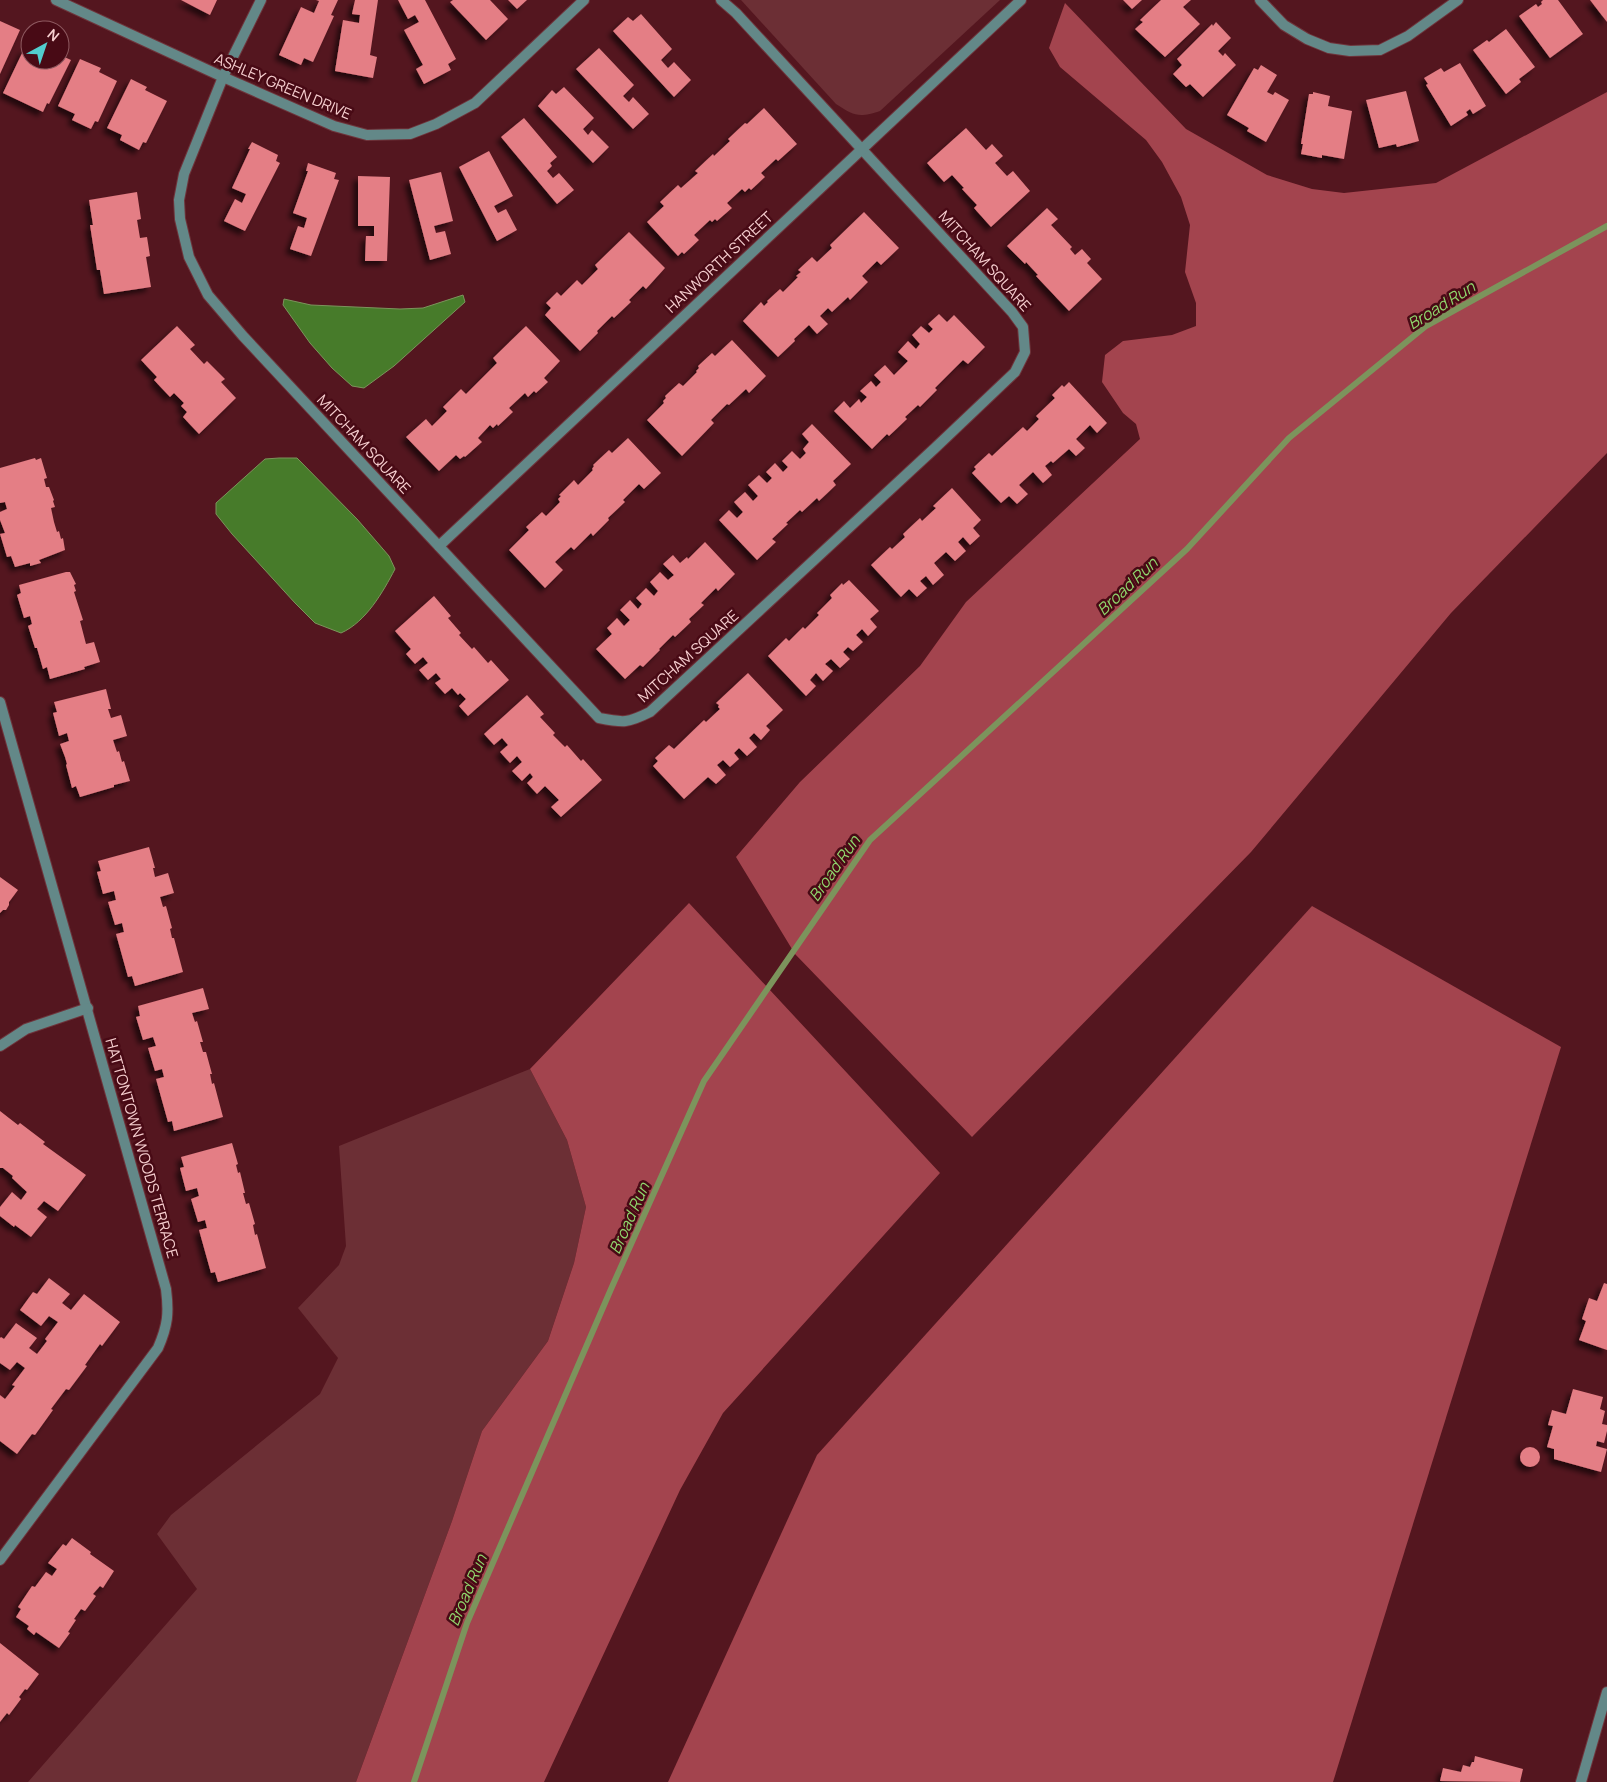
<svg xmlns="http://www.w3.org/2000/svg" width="1607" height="1782" viewBox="0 0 1607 1782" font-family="Manrope,sans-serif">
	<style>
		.green { fill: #6c2f35 }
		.forest { fill: #a3444e }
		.water { fill: #477b2a; stroke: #7c945c }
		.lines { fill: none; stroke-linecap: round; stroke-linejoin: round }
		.stream { stroke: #7c945c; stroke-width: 6 }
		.building { fill: #e47e85; filter: url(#shadow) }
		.street-casing { stroke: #6e343b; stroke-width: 12 }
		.street { stroke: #638888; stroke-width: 10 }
		.labels { text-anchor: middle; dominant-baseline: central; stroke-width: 5; stroke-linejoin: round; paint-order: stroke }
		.street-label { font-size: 15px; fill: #f7cfd0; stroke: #480a15 }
		.water-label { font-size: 16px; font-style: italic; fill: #90d76d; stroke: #480a15 }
	</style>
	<defs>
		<filter id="shadow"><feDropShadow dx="-4.5" dy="4.5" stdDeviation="2.5" flood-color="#0009"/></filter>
	</defs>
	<rect width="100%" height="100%" fill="#54161f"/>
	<g class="green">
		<path d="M741 0H1000L880 111C859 118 854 116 836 104Z"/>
		<polygon points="530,1069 567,1140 586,1207 574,1263 548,1341 482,1431 452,1521 356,1782 28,1782 197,1589 157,1534 171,1515 320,1394 338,1358 298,1308 339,1265 346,1246 339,1146"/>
	</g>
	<g class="forest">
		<polygon points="1065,3 1186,129 1267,175 1312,189 1344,193 1436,183 1607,92 1607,453 1451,613 1251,852 972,1137 795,954 736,857 800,782 920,666 966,602 1140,439 1136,424 1123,413 1102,382 1105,355 1123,341 1172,335 1196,326 1196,303 1185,272 1190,225 1181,197 1162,162 1146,140 1060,67 1049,48"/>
		<polygon points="689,903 940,1173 723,1413 680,1490 544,1782 356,1782 452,1521 482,1431 548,1341 574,1263 586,1207 567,1140 530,1069"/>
		<polygon points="1312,906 1561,1047 1333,1782 668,1782 817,1455"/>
	</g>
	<g class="water">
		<polygon points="463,295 465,302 394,366 364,388 352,386 332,368 310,343 283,305 284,299 311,305 400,309 423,308"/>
		<path d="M279 458H297L357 519 389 556 395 569C383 592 366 622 341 633L315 623 295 603 232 534 216 514V503L265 459Z"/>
	</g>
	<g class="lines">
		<polyline class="stream" points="414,1782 467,1623 611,1289 704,1081 870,840 1187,549 1289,438 1426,326 1607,226"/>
	</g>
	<g class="building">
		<polygon points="181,0 217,0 210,15"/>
		<polygon points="316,0 338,0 331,15 334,16 313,62 304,58 301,65 279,55 301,7 314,13 319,1"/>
		<polygon points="355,0 378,0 370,55 377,57 373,78 335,71 343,20 359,23 360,15 352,14"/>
		<polygon points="398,0 425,0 456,59 448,64 451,70 424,84 416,69 423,65 404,30 419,22 415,15 408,19"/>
		<polygon points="453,0 490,0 508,19 486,40 450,2"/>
		<polygon points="508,0 527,0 517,9"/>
		<polygon points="1123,0 1142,0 1132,9"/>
		<polygon points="1161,0 1191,0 1183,7 1200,24 1165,57 1135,29 1143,22 1140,20"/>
		<polygon points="1543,0 1558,0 1583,34 1550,58 1519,16 1536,4 1538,7 1542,4 1541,2"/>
		<polygon points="1590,0 1607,0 1607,22"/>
		<polygon points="641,14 672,49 661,60 668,68 674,62 691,80 674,97 613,31 628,17 633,21"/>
		<polygon points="0,21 20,30 0,74"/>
		<polygon points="1216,22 1231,38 1218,51 1223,56 1225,53 1236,65 1203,97 1190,84 1186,87 1173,74 1182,65 1177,59 1212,24 1213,26"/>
		<polygon points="1506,29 1535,67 1519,79 1521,82 1506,94 1473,50 1487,40 1489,42"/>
		<polygon points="599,48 634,85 623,96 629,102 633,97 649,114 633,129 576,69"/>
		<polygon points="24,49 30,52 30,60 60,60 60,55 71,60 49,104 47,103 43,112 3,93"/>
		<polygon points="80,59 101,68 99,72 117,81 98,122 95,121 91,129 72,120 75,114 58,106"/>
		<polygon points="1460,63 1486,106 1473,114 1470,109 1466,112 1468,115 1451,126 1426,85 1428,84 1424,78 1441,68 1444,72"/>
		<polygon points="1261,65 1277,75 1267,92 1273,95 1275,92 1289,100 1266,142 1247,131 1249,128 1227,115 1254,68 1258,70"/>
		<polygon points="131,79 147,87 145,90 167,101 146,143 143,142 139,150 120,140 122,135 107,128"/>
		<polygon points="564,87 594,118 583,129 588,135 592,130 609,147 593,163 538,106 552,90 556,94"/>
		<polygon points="1406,91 1419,141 1397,147 1396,144 1379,148 1366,100"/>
		<polygon points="1313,92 1330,96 1328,106 1352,111 1344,159 1322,155 1322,158 1301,154 1303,144 1301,144 1309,94 1313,94"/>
		<polygon points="764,108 797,144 778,161 776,159 761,173 765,177 751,190 749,188 745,192 742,189 727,203 732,208 717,221 715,219 712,222 710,220 694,235 699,240 684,254 682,252 678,256 647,222 664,206 660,202 678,185 681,188 698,173 695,171 713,154 714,156 730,141 728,139 745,123 747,124"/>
		<polygon points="524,118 557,157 550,163 552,166 547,171 553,178 559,173 574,190 557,204 501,137"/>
		<polygon points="966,128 986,150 992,144 1003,156 995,163 1007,176 1013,171 1030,191 991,227 974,208 977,205 962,189 964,188 952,175 944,182 927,163"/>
		<polygon points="252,142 278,155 276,161 280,163 245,231 224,221 235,199 242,203 246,194 232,188 250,149 248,149"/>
		<polygon points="489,151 513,196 494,206 498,213 506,209 517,230 497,241 459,167"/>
		<polygon points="308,163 336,173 334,179 339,180 311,256 290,249 298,226 304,228 307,218 293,213 308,171 306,171"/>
		<polygon points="441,172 453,221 434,226 436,233 445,231 451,254 430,260 409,180"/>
		<polygon points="358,176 390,177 387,261 365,261 366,236 374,236 374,226 358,226"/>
		<polygon points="137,192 141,219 137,220 140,238 147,237 150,256 146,257 151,287 104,294 100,270 97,270 90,225 93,225 89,200"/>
		<polygon points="1047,208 1058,219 1051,225 1072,247 1070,249 1075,255 1082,249 1091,259 1087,263 1102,279 1069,311 1036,276 1038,275 1026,262 1025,264 1007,246"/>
		<polygon points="864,212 899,248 881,265 877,261 862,276 868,282 850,300 848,297 832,312 828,308 820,316 828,324 817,334 809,325 794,339 795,341 778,357 743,321 761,302 764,306 768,302 767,301 780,289 783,292 798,277 796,276 801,272 798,270 812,257 817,262 832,248 830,245"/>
		<polygon points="629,232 665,268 646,289 643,286 629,300 631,302 614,318 612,316 597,331 598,333 580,351 545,315 551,308 546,303 557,292 561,296 577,280 582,285 598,269 595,265"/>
		<polygon points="939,314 947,322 954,315 985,347 968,364 963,360 935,388 937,390 920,407 918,405 905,417 907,419 889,436 887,434 872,449 834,411 844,401 850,408 859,399 861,403 867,397 860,391 871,381 876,387 881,382 874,375 885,365 894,375 908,361 898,352 908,341 916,349 920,344 912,335 921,326 929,333 933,329 928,324"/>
		<polygon points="177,326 195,345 190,349 204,364 207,361 225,379 221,382 236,398 199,434 183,417 187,412 181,406 184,403 174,393 170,397 154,380 157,377 141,360"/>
		<polygon points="526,326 560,361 544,378 548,382 536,393 534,391 528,397 525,393 509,408 513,412 498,426 497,424 493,428 490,425 478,438 482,442 465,457 464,456 460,459 456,455 439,471 406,437 426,419 432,426 447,411 443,407 461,389 466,394 497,363 493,358"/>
		<polygon points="732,340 766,376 749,393 746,389 729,405 727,404 711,420 714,423 682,456 647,420 664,403 663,401 666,398 665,396 679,383 683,386 697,372 696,371 699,368 698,366 712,353 715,356"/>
		<polygon points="1069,382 1107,423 1097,433 1090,425 1076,439 1085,448 1076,456 1069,449 1053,463 1051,461 1045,466 1052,475 1043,483 1033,472 1019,485 1028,494 1017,504 1009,496 1001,503 972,473 976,469 974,467 989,453 992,456 1023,427 1027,431 1039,419 1036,416 1055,398 1052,395 1062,385 1064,387"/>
		<polygon points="812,424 851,464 833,481 836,485 819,501 817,498 802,512 800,510 786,523 788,524 772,539 776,542 757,560 719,520 729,510 737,518 743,512 734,502 745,492 753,501 758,496 748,485 759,475 767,483 772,478 766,472 775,463 783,472 788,467 782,461 792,451 800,459 806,453 803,449 809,442 802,434"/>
		<polygon points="628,438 661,473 644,489 639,484 623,500 625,502 608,518 609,520 593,536 591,533 574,550 571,547 555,562 563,570 545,588 509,550 529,530 526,527 542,512 546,516 560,502 558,499 561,496 559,495 574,480 578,485 593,470 592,469 594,466 593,465 609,450 612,453"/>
		<polygon points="35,458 36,460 41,458 47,478 44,479 46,487 49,487 54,500 53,501 55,507 51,508 54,522 57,532 59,531 61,539 63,538 65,550 39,560 41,563 30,566 30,563 15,567 11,556 7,557 0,534 5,533 0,520 0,512 7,509 5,502 0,503 0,468"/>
		<polygon points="952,488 981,520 973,528 980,536 970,545 963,537 958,542 966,551 955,561 946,552 934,563 944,575 933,585 926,576 920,581 927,588 917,597 909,589 901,597 871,565 890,547 892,549 905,537 903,534 920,518 922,521 936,508 933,506"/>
		<polygon points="705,542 735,574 718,591 716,588 701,603 704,605 689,619 691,622 675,637 673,635 659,649 660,650 643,667 640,665 625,679 596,649 612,634 607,628 617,618 624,626 630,620 620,610 630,600 638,609 642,604 636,598 646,588 654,596 658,591 650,582 660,572 668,580 674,575 663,564 673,555 680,563 687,557 688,559"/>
		<polygon points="66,572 70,572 76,584 74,585 76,591 74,592 83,620 80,621 86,644 94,642 100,662 84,667 85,669 50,679 47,667 43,669 37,648 35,648 28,626 32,624 30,616 24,618 17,595 21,593 19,585"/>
		<polygon points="849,580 879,611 870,619 877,627 868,636 862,629 856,635 863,642 853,651 848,647 843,652 850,659 840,668 831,659 825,664 833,671 823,681 816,673 810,680 816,686 806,696 768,656 786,638 789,641 803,627 805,629 819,615 817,613 832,598 830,595 842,583 843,585"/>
		<polygon points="434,596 451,616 448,618 461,633 459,635 472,649 474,647 488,663 491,660 509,680 468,716 459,706 466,699 460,693 458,695 452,688 445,694 435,683 441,679 436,673 428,680 419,670 428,663 423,657 415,664 406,654 411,649 395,631"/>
		<polygon points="748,673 783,710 766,726 770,730 761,740 754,733 749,738 757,747 747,756 739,748 734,753 739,759 730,767 723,760 717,765 726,775 716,784 708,777 684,799 653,766 658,761 655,758 669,745 674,749 704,720 706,722 720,709 718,707 719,705 716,703"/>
		<polygon points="106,689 111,709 108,709 111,718 121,715 127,736 113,740 117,752 119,751 122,762 124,761 130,781 114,785 114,787 80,797 76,786 72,788 66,765 67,764 65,757 60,744 69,741 67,733 59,736 53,713 57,712 54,702"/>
		<polygon points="527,695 544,714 540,717 555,733 553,735 565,747 567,745 581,761 583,759 602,780 561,817 551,807 559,800 545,786 537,794 527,783 533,777 530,773 522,781 512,771 522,762 517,756 510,763 500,752 508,745 502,738 494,745 484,734"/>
		<polygon points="149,847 155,868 153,868 155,877 168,873 174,893 160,897 163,907 166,906 172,928 170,929 172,938 174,938 183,972 135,986 132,976 128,977 116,934 124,932 122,923 115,925 108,902 116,900 114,891 103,894 97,872 101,871 98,861"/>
		<polygon points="0,877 18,890 9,902 9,905 6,910 3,910 0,913"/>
		<polygon points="203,988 209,1009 192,1013 195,1022 197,1021 203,1042 200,1042 203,1052 206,1052 212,1074 210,1074 212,1084 214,1083 223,1117 174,1131 172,1121 168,1122 156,1079 164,1077 162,1069 155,1071 148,1048 156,1046 153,1037 143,1040 136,1017 140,1016 138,1006"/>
		<polygon points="0,1111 18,1125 20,1123 45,1142 43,1144 86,1175 58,1211 44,1201 37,1209 47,1217 31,1237 15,1225 14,1227 0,1216 0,1207 12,1192 21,1200 27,1192 12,1178 13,1176 3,1168 0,1168"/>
		<polygon points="232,1143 238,1164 236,1165 238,1173 240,1172 245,1193 243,1193 246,1204 249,1203 255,1224 253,1225 255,1235 257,1234 266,1268 218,1282 215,1272 211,1273 199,1230 207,1228 205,1220 198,1222 191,1199 199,1196 197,1188 186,1191 180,1168 184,1167 181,1157"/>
		<polygon points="49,1278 70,1294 62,1303 71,1310 84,1294 120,1322 102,1346 100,1344 85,1365 87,1366 69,1390 66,1389 51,1409 53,1410 35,1435 32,1434 17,1454 0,1441 0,1395 5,1399 15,1386 12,1385 25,1368 17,1362 10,1370 0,1363 0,1338 1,1337 4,1339 16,1323 37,1338 29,1348 37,1354 47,1341 45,1339 58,1322 49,1316 41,1326 20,1310 33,1292 37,1294"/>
		<polygon points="1604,1283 1607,1284 1607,1350 1579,1340 1586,1321 1582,1319 1589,1298 1597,1301"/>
		<polygon points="1573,1389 1603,1397 1600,1409 1605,1411 1602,1424 1607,1425 1607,1431 1604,1443 1597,1441 1596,1446 1607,1449 1601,1472 1554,1459 1554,1449 1547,1447 1553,1426 1548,1425 1552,1410 1566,1414"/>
		<circle cx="1530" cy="1457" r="10"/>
		<polygon points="72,1538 91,1552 90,1554 114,1571 103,1588 100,1586 93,1594 96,1596 85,1611 81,1609 74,1619 76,1620 68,1632 70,1633 59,1648 36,1632 34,1635 27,1629 29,1626 16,1617 21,1609 18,1607 32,1586 35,1587 46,1572 52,1576 57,1569 48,1563 63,1544 66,1546"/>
		<polygon points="0,1643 39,1674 27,1690 25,1689 19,1697 21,1699 9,1715 7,1713 0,1722"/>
		<polygon points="1475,1756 1523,1769 1520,1782 1440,1781 1443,1768 1461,1772 1463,1765 1470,1767 1472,1762 1474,1762"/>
	</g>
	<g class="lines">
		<defs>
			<g id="street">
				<polyline points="56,0 223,77 334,126 367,135 410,134 436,124 475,103 584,0"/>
				<path d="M261 0 223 77 184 174 179 200 180 219 189 257 208 295 243 336 599 718C624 723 628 723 650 712L935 448 1015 372 1025 352 1023 327 1012 312 736 13 721 0"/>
				<polyline points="1260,0 1284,25 1307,39 1329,48 1350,51 1380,50 1408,36 1458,0"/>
				<polyline points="439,546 1021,0"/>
				<path d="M0 702 166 1289C169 1313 168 1325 158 1348L0 1560"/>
				<polyline points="0,1046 26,1029 88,1008"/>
				<polyline points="1581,1782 1607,1692"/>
			</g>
		</defs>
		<use href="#street" class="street-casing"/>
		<use href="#street" class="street"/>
	</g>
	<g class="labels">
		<g class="street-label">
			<text transform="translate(283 86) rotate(23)">ASHLEY GREEN DRIVE</text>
			<text transform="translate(985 261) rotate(48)">MITCHAM SQUARE</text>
			<text transform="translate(719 262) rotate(-43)">HANWORTH STREET</text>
			<text transform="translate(364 444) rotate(47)">MITCHAM SQUARE</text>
			<text transform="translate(688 656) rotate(-42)">MITCHAM SQUARE</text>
			<text transform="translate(142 1148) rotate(74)">HATTONTOWN WOODS TERRACE</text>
		</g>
		<g class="water-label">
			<text transform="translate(1441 305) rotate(-32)">Broad Run</text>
			<text transform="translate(1127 586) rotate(-43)">Broad Run</text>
			<text transform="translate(834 868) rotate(-55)">Broad Run</text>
			<text transform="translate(629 1218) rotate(-66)">Broad Run</text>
			<text transform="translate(467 1590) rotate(-67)">Broad Run</text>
		</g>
	</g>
	<g transform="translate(45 45) rotate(40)"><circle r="24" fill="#480a15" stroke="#8e5960"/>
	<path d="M0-4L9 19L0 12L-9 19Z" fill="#52cdce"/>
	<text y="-8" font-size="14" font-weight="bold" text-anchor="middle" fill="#f7cfd0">N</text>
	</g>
</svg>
